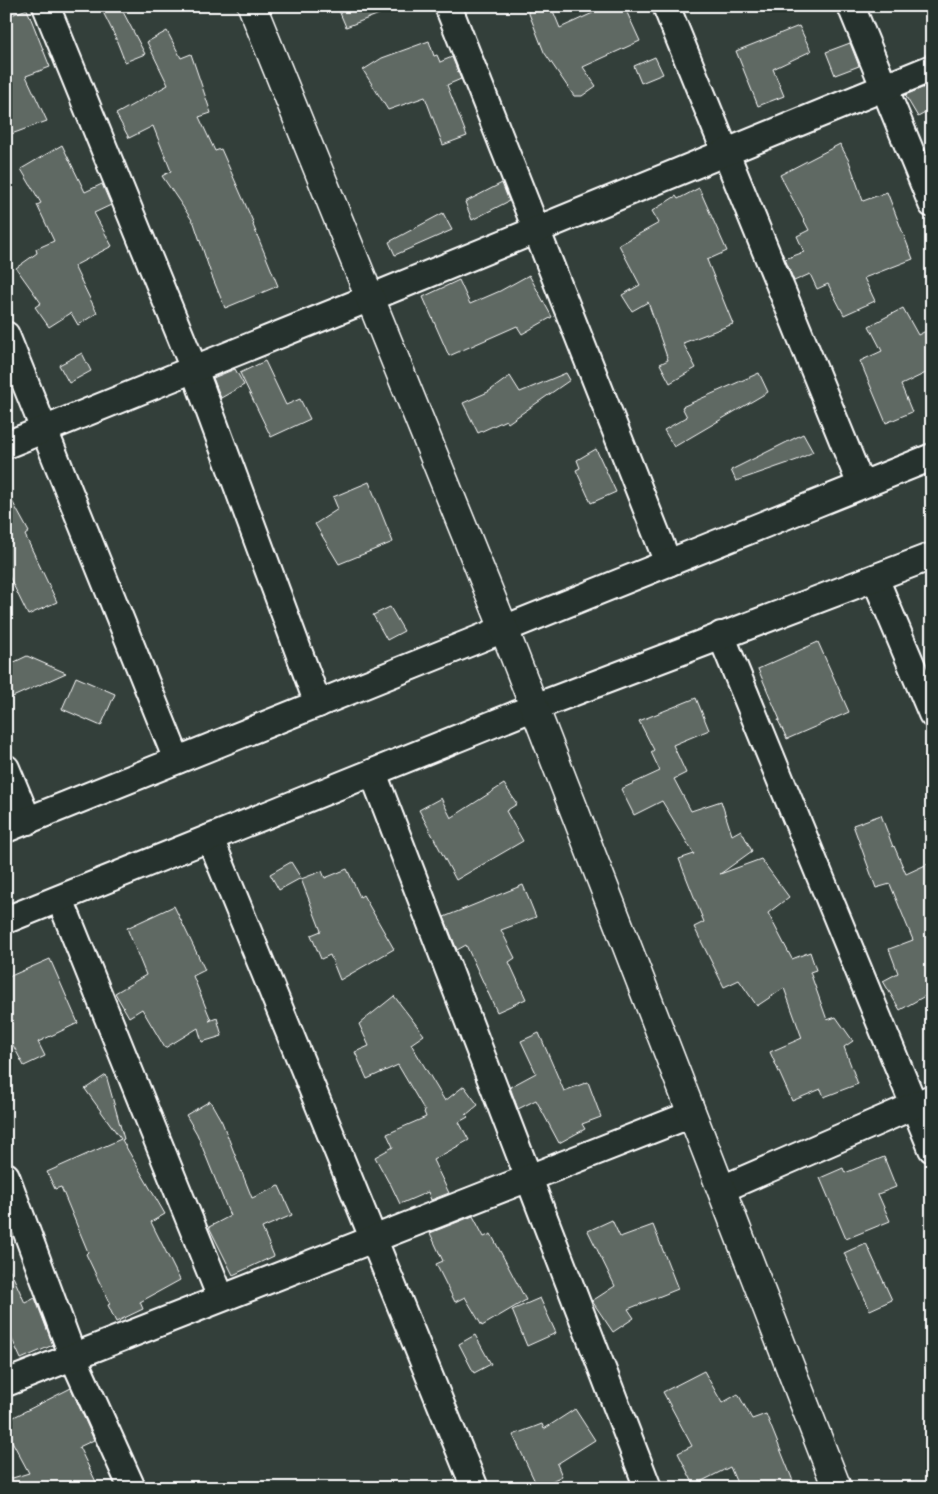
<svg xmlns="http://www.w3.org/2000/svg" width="938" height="1494" viewBox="0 0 938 1494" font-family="'Architects Daughter',sans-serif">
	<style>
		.building { fill: #5f6964; stroke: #fff }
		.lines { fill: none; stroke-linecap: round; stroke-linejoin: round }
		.minor-casing { stroke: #fff; stroke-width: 30 }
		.major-casing { stroke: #fff; stroke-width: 31 }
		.minor { stroke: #26332d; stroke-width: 26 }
		.major { stroke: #26332d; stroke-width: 28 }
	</style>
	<rect width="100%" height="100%" fill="#333f3a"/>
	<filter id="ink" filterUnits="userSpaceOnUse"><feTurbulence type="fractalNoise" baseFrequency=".02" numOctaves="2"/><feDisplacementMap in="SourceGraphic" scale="10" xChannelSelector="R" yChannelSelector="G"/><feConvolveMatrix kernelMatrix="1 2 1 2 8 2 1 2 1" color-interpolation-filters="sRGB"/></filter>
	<g filter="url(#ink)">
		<g class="building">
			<polygon points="100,6 120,6 145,54 125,62 114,34"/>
			<polygon points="337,6 397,6 397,7 346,27"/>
			<polygon points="539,6 551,6 560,28 608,6 624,6 640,41 583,67 596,86 582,96 574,96 544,52 528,11"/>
			<polygon points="27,9 50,67 26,76 47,121 6,136 6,17"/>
			<polygon points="799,26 811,51 773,69 784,96 758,106 736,51"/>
			<polygon points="167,31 181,58 191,54 211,113 199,117 215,151 221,149 254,224 253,225 278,286 225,308 211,274 194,223 162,176 171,171 153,126 129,138 116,114 168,85 147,42"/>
			<polygon points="429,41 434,56 437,55 440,62 452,57 461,79 447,85 467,136 443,145 425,97 388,110 363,70 382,58"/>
			<polygon points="850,43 859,66 835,75 826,52"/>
			<polygon points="655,57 663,74 641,83 634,66"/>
			<polygon points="932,84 932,109 918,117 905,95"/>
			<polygon points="840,144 849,161 863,201 887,192 913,259 864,278 875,301 844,315 828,284 817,289 810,274 794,281 785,259 804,252 797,236 809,230 780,175"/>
			<polygon points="62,145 85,192 102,184 111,205 94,213 112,246 74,266 97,313 78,325 71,313 49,327 35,307 41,303 16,268 37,253 36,249 54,241 37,205 41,203 21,169"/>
			<polygon points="502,183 509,201 472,220 465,202"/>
			<polygon points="699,188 727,251 707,260 733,324 683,343 696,368 670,383 660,364 668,360 648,302 632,311 622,295 640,285 619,245 659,223 652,211 676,196 678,199"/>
			<polygon points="443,213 452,230 395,255 389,242"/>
			<polygon points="529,275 552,317 522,334 517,326 449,356 423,297 459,280 470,304 500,291"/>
			<polygon points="903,308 918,335 932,328 932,370 901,385 912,412 886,423 860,361 882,351 869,326"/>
			<polygon points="82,353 91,371 69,383 59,365"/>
			<polygon points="265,361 286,405 300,399 310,419 271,437 240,373"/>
			<polygon points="235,369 244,385 221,398 213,378"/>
			<polygon points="566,373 570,380 508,423 506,420 478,433 463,403 488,392 510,376 520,392"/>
			<polygon points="759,373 768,392 674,447 664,430 687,417 682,407"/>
			<polygon points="803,434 813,452 797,460 736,481 731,470"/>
			<polygon points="596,449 616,492 591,503 576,470 580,468 577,460"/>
			<polygon points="369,482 393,542 339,564 315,524 338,509 333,497"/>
			<polygon points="6,490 29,532 25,535 57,602 28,615 6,570"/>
			<polygon points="390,607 404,631 387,640 373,615"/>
			<polygon points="818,642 849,712 787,739 778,720 780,720 758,669"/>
			<polygon points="27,656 66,673 6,700 6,666"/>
			<polygon points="76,677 115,694 101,726 62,709"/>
			<polygon points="696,698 709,730 673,745 686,773 674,779 691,811 721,801 732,835 741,830 752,851 720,874 761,859 789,897 768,913 792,959 810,952 816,970 810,972 827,1020 836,1017 853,1041 844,1047 858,1084 824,1097 821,1089 792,1101 770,1052 802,1038 784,988 757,1006 739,980 724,987 694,927 704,922 679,859 694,854 662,801 634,815 621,789 660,771 651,752 654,750 639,721"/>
			<polygon points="504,784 517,804 506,811 523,841 456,880 419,810 441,798 451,818"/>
			<polygon points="881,815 893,847 894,846 906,874 932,862 932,992 900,1010 883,981 898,973 889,949 913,940 890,884 876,888 853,825"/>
			<polygon points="291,862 301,878 279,890 270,874"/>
			<polygon points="347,869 360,897 363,895 394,949 340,980 330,955 321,959 311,935 321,931 301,879 322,871 325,878"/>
			<polygon points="523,885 536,917 501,930 515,958 509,962 526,999 497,1012 466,945 457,950 444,917"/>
			<polygon points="174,906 205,970 193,976 211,1020 209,1021 217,1018 222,1036 202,1042 198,1028 165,1048 142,1009 129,1017 115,993 146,975 127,928"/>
			<polygon points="50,959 78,1023 38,1042 45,1056 24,1066 6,1032 6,978"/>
			<polygon points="394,996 424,1035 411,1044 445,1101 464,1086 478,1105 466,1115 468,1117 459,1122 469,1140 433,1160 449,1193 431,1200 428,1192 400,1204 390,1183 389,1183 375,1157 393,1147 387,1134 426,1117 424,1112 425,1111 398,1065 367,1079 355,1052 369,1046 359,1024"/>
			<polygon points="539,1033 564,1091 588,1082 601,1117 582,1124 585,1129 559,1143 536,1100 518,1109 510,1087 536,1073 521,1041"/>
			<polygon points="106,1075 124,1139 122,1140 165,1214 151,1222 180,1280 140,1302 143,1309 116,1322 108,1305 110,1304 86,1254 88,1252 61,1187 55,1189 47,1172 121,1139 85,1089"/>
			<polygon points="210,1101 222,1122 252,1198 279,1186 292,1215 262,1228 274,1256 233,1275 209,1227 230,1216 197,1134 186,1115"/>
			<polygon points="884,1157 896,1187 878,1194 890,1221 846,1239 820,1178 843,1168 845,1173"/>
			<polygon points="473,1216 484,1237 491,1234 526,1300 482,1326 465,1297 455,1302 436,1264 443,1261 430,1233"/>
			<polygon points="612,1220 620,1237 653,1225 678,1289 628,1309 634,1318 613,1332 592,1301 615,1286 588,1231"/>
			<polygon points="866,1243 892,1300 870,1310 844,1253"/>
			<polygon points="6,1261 25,1303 35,1298 53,1345 21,1359 6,1326"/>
			<polygon points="540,1298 556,1333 527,1346 512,1310"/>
			<polygon points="475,1335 491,1364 474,1373 459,1344"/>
			<polygon points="704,1371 722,1403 738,1394 752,1419 766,1414 793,1481 778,1488 739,1488 730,1467 694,1485 678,1453 692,1446 663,1392"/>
			<polygon points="71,1388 94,1440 79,1447 99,1488 6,1488 6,1480 29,1473 6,1430 6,1421"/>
			<polygon points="575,1409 595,1440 557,1464 562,1476 538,1488 513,1435 542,1424 544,1429"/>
		</g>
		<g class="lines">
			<defs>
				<g id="minor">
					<polyline points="46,6 194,369 318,704"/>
					<polyline points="448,6 668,563"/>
					<polyline points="666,6 861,485"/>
					<polyline points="851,6 932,204"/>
					<polyline points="6,335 177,760"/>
					<polyline points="6,445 370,298 932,68"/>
					<polyline points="875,578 932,714"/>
					<polyline points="721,635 932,1149"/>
					<polyline points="6,768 28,821"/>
					<polyline points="373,773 648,1488"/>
					<polyline points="6,829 932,457"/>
					<polyline points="210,838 475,1488"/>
					<polyline points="60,899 221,1298"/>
					<polyline points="6,920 535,707 932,556"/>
					<polyline points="6,1176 73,1357 132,1488"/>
					<polyline points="722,1189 932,1098"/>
					<polyline points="6,1383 692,1114"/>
				</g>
				<polyline id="major" points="252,6 504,629 837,1488"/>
			</defs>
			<use href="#minor" class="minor-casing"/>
			<use href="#major" class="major-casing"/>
			<use href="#minor" class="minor"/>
			<use href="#major" class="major"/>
		</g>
	</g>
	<rect width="938" height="1494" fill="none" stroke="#26332d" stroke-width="25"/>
	<rect x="12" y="12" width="913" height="1469" fill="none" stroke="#fff" stroke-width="2" filter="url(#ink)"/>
</svg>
